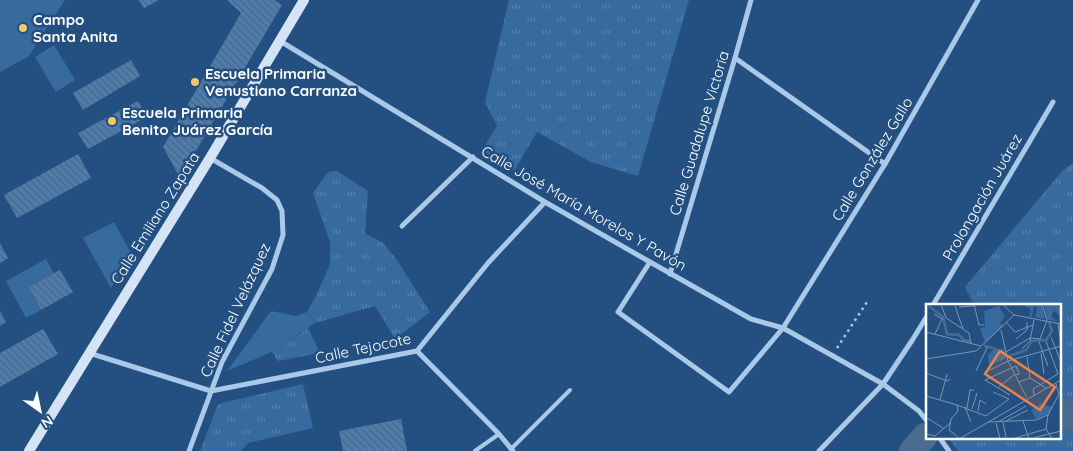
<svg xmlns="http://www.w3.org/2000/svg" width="1073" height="451" viewBox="0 0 1073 451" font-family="Quicksand,sans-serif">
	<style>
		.grass { fill: url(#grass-tufts) }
		.garden { fill: #376a9f }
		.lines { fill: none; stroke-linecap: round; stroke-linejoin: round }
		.river { stroke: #4a6b8e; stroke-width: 26 }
		.building { fill: url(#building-back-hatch) }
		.path { stroke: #aac8e7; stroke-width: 2.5; stroke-dasharray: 2.5 4; stroke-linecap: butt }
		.service { stroke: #aac8e7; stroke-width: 4 }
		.minor { stroke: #aac8e7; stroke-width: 5 }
		.secondary { stroke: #d4e4f6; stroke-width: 10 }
		.poi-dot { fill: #f3c76c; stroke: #235081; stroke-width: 2 }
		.labels { text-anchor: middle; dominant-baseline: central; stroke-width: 5; stroke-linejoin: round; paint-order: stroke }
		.poi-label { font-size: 15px; font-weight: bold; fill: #fff; stroke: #235081; text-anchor: start }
		.street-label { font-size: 15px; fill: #fff; stroke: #235081 }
		.inset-river { fill: none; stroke: #4a6b8e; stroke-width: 2.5 }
		.inset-road { fill: none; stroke: #7b96b3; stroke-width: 1 }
		.view { fill: #ee8249; fill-opacity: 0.15; stroke: #ee8249; stroke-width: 2.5 }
		.inset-edge { fill: none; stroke: #fff; stroke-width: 2.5 }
	</style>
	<defs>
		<pattern id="grass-tufts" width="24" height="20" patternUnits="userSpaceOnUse" patternTransform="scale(1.25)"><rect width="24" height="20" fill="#376a9f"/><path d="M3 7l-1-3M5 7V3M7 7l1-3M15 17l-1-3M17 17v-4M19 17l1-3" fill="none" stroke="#5580ad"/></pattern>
		<pattern id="building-back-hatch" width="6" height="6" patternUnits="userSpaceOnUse" patternTransform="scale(1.25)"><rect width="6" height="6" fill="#507cac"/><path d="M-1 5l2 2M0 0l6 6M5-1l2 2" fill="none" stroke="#4e6681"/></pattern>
	</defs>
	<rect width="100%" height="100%" fill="#235081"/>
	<g class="grass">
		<polygon points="509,0 689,0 638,176 591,162 537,132 514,171 482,150 497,126 485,102"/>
		<polygon points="1073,163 1073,451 958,451 948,437 1059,437 1059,305 974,305 965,287 1063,170"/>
		<polygon points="337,171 368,191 365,233 383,243 397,260 430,312 395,339 375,306 315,323 307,312 317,294 330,264 330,242 313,193 328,172"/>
		<polygon points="308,328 320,353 278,361 272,352"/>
		<polygon points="303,384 313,428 248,443 241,451 200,451 218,404"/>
	</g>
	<g class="garden">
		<polygon points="0,0 65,0 29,56 0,72"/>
		<polygon points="54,45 75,80 56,92 35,57"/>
		<polygon points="114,222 132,255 111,288 83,238"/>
		<polygon points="46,259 54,274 29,287 41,310 26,318 6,281"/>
		<polygon points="271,311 296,316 307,312 315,323 272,352 227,371"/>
	</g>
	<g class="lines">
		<g class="river">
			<polyline points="1059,410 1073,419"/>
			<polyline points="912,451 925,436"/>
		</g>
	</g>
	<g class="building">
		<polygon points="139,0 159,0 144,8"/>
		<polygon points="227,0 274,0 282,5 180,178 163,147 241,13"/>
		<polygon points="131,60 140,76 83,110 73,93"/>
		<polygon points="138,101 147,117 88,149 78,133"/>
		<polygon points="78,154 91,178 17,218 4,195"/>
		<polygon points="0,243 8,258 0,263"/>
		<polygon points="60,270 73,292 41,310 29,287"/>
		<polygon points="0,311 6,322 0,326"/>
		<polygon points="43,329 58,354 0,387 0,353"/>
		<polygon points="401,419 407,451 343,451 339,431"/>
	</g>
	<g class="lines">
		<polyline class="path" points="837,348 867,302"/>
		<g class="service">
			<polyline points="511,449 570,390"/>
			<polyline points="475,451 499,434"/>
		</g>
		<g class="minor">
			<polyline points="280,41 545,202 650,262 751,319 783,328 883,384 919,411 927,421"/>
			<polyline points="735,58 885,164"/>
			<polyline points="402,226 473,157"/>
			<polyline points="650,262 618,312 729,392 783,328 885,164 978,0"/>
			<polyline points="670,274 735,58 751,0"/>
			<polyline points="933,305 1053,102"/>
			<polyline points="417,351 499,434 513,451"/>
			<polyline points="89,353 211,391 417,351 488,263 545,202"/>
			<polyline points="939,437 949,451"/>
			<polyline points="189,451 222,362 272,269 283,235 282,211 277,200 262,188 210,158"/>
			<polyline points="819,451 883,384 913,339 927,316"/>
		</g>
		<polyline class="secondary" points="29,451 210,158 304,0"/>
	</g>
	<g class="poi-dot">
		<circle cx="23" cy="28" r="5"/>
		<circle cx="195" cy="82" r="5"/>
		<circle cx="112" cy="121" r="5"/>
	</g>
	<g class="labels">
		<g class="poi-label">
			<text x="33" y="19">Campo<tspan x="33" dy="17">Santa Anita</tspan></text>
			<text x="205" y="73">Escuela Primaria<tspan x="205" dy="17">Venustiano Carranza</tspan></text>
			<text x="122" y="112">Escuela Primaria<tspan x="122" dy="17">Benito Juárez García</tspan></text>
		</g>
		<g class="street-label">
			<text transform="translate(699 133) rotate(-73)">Calle Guadalupe Victoria</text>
			<text transform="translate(872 159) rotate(-59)">Calle González Gallo</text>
			<text transform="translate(982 197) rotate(-60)">Prolongación Juárez</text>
			<text transform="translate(584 208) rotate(30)">Calle José María Morelos Y Pavón</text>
			<text transform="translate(155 218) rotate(-58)">Calle Emiliano Zapata</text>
			<text transform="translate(235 310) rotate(-65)">Calle Fidel Velázquez</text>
			<text transform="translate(363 348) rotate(-12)">Calle Tejocote</text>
		</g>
	</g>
	<g transform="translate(926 304)">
		<rect width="135" height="135" fill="#235081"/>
		<path d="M96 0H116L119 15 109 13 111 3 108 2 106 13 103 12 105 6ZM118 0 135 2V12L128 7 125 12 132 18 121 15ZM73 2 79 13 74 19 78 22 59 39 54 24 59 23 58 7ZM70 43 73 47 78 44 80 54 63 62 62 51Z" fill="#376a9f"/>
		<path d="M113 99 127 103 123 110 110 115 105 106 113 102Z" fill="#376a9f"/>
		<path class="inset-river" d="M3 2 17 13 21 30 33 31 38 36 45 37M123 16 125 1H130L135 8M60 42 72 46 75 55 80 53M81 53 100 46 106 37 120 36 126 27 123 18"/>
		<path class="inset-road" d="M15 0 20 14 43 29 45 40M48 0 53 21H58M76 0 88 11M29 2 37 25M33 3 48 2M8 10 16 15 9 30M81 19 89 28 107 21M132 19 135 42M75 26 82 57 101 94M0 28 55 42M125 33 135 58M90 35 101 26V18M113 38 122 62M96 45 104 37 108 16M80 48 104 34 114 35 121 16 116 0M115 49 118 70M101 53 104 74M0 55 50 47 88 11 135 20M64 66 82 57 135 42M50 67 61 44 58 41M0 69 21 77 24 75M59 76 90 62 93 70 90 71M59 76 84 91M93 78 104 74 120 84M73 83 89 70M108 91 107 85 132 70 120 37M0 92 31 101 32 107 25 115 23 126 34 135M14 96 21 70M31 101 60 112 83 95 67 88M39 103 45 118M41 104 44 86H48M46 105 51 89M52 107 54 96 60 100M1 114 17 124M80 117 102 106M97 117 103 135M62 118 110 116 122 111M72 118 100 102M77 118 80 133M70 119 74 135M0 130 9 132 24 119M89 134 120 125M33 135 135 76M103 135 135 127M126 135 120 125 122 111 133 90 130 80"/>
		<path class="view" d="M74 47 129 83 114 106 59 70Z"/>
		<rect width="135" height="135" class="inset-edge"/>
	</g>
	<g transform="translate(40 411) rotate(147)" stroke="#235081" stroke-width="4" paint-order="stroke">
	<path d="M0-4L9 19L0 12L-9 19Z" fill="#ffffff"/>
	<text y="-8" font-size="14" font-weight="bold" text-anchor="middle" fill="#ffffff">N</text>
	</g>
</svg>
